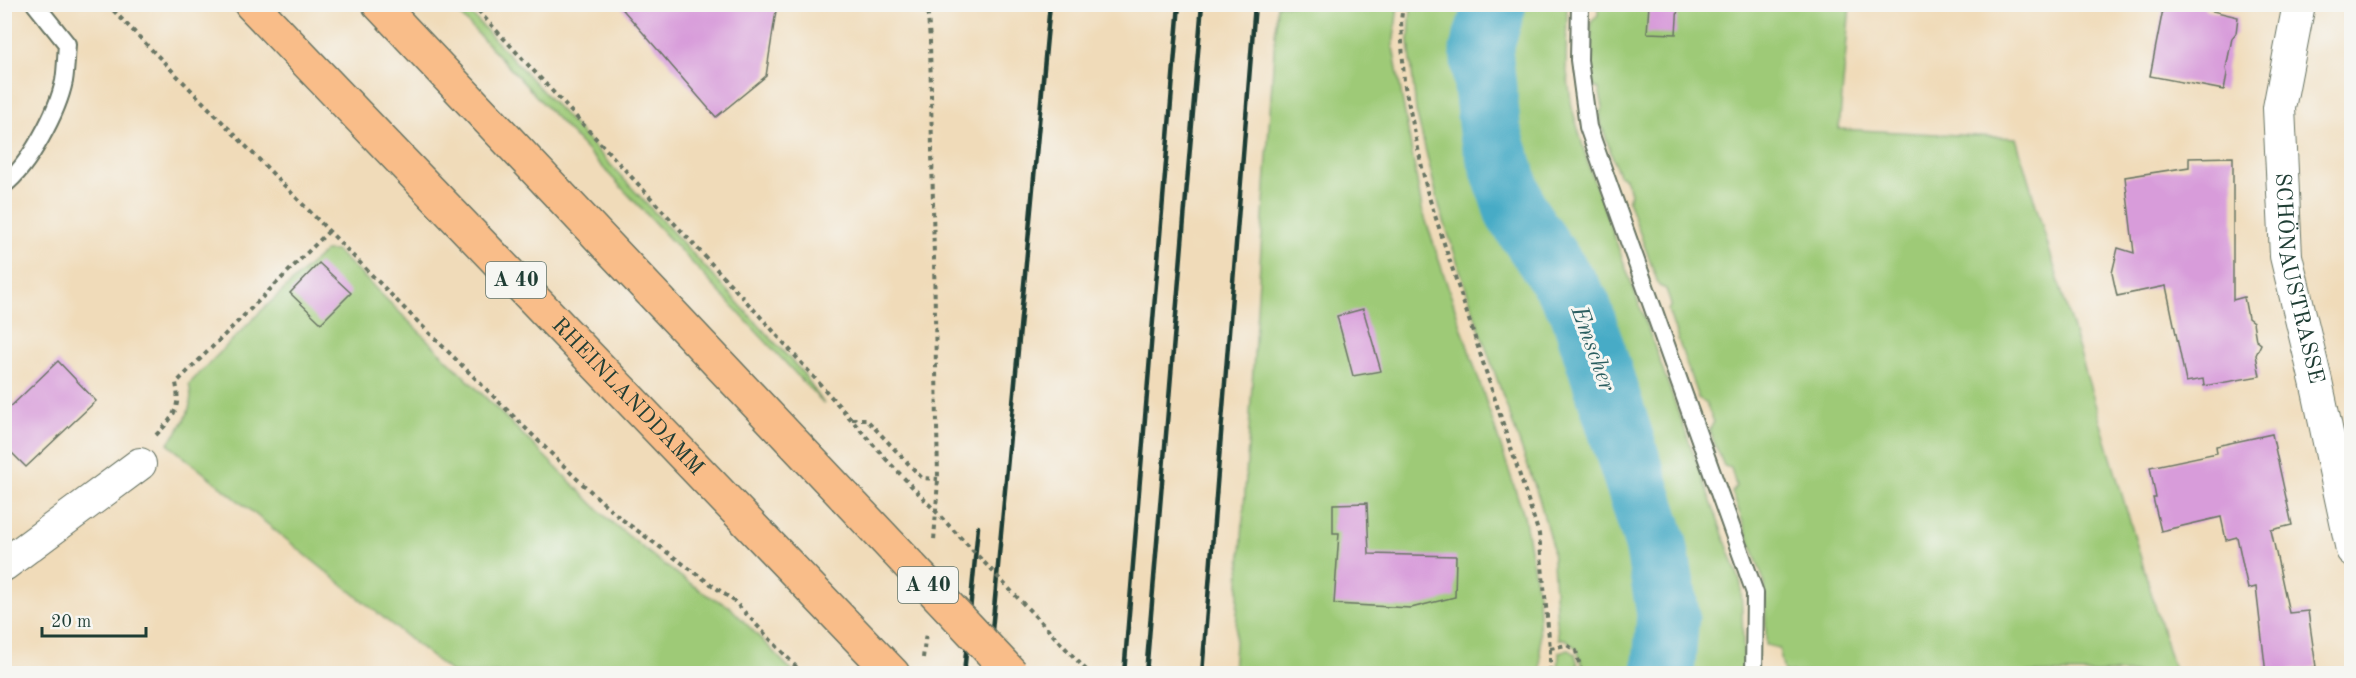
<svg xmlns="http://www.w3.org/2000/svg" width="2356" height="678" viewBox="0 0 2356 678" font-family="'Old Standard TT',serif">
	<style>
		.green { fill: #9eca77; stroke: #5e8456; stroke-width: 1.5 }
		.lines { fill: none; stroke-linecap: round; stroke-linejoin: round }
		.river { stroke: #47abc6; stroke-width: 63 }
		.building { fill: #d89cda }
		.lane-casing { stroke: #687463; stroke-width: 20 }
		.street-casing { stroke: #687463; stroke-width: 34 }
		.highway-casing { stroke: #687463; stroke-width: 36 }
		.path { stroke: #687463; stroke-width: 4; stroke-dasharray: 4.5 4.5; stroke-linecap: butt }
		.lane { stroke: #fff; stroke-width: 16 }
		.street { stroke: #fff; stroke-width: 32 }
		.highway { stroke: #f9bd89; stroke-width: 33 }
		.rail { stroke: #1f3d34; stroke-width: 4.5 }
		.highway-bridge-casing { stroke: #687463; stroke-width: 36; stroke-linecap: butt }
		.path-bridge { stroke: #687463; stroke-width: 4; stroke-dasharray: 4.5 4.5; stroke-linecap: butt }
		.highway-bridge { stroke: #f9bd89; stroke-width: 33 }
		.labels { text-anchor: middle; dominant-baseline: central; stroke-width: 6; stroke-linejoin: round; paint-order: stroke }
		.shield { fill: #f6f6f2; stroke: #60746d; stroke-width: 1.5 }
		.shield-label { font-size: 21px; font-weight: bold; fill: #1f3d34 }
		.street-label { font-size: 22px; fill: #1f3d34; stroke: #f6f6f2 }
		.water-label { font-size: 24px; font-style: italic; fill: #2b5e60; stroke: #f6f6f2 }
	</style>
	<rect width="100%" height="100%" fill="#f6f6f2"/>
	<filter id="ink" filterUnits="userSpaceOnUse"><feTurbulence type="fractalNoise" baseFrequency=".0167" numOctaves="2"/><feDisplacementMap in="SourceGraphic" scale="12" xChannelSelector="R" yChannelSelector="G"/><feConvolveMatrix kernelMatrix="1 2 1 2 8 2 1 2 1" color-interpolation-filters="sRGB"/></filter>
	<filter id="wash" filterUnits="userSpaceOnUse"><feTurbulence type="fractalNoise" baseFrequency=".008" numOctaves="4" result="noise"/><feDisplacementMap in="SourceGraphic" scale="24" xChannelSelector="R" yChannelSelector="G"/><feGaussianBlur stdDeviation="1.35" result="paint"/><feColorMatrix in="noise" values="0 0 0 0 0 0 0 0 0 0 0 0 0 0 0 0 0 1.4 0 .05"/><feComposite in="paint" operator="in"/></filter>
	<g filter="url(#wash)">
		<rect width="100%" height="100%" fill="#f0dbb9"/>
		<g class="green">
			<polygon points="451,5 463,5 802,372 824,404"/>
			<polygon points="1277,5 1398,5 1393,47 1422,209 1524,516 1538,593 1541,673 1233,674"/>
			<polygon points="1411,5 1567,5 1566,65 1572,108 1589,167 1741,584 1744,673 1585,673 1577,649 1565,639 1558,639 1552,546 1539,498 1480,331 1440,209 1416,111 1409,41"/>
			<polygon points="1598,5 1850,5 1839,129 2016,138 2175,673 1784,673 1779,648 1766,645 1765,584 1732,492 1736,486 1731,468 1724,466 1709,430 1714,422 1705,402 1698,398 1668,310 1671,305 1666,289 1659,286 1628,200 1631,193 1625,178 1619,175 1601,124 1600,112 1603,107 1599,89 1593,86 1591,21 1598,15"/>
			<path d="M325 251H336L363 276 609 520 663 564 707 595 729 606 794 673H452L168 444C182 425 196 409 189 384L259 313Z"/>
			<polygon points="1568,649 1575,654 1580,673 1558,673 1559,652"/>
		</g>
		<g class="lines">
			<polyline class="river" points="1495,4 1481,50 1490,132 1516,212 1580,307 1656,544 1668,614 1663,674"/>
		</g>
		<g id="blocks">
			<g class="building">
				<polygon points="618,4 777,4 766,76 716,117"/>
				<polygon points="1649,4 1678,4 1676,34 1647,33"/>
				<polygon points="2164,4 2204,4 2204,9 2238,17 2236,33 2232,38 2226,68 2227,74 2224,90 2150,76"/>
				<polygon points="2233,157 2233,300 2244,297 2248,318 2253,322 2256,340 2261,344 2256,355 2260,376 2204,386 2203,379 2186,382 2166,286 2117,296 2112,273 2118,248 2134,253 2125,177 2189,167 2189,158"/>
				<polygon points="319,263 351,293 321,323 290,293"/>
				<polygon points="1363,309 1381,371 1353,376 1337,316"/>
				<polygon points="58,361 96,401 26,467 4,445 4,413"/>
				<polygon points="2272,434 2292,525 2271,530 2289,613 2308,611 2316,667 2266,674 2256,587 2248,589 2237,537 2226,540 2221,517 2161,531 2153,498 2156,498 2150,467 2217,453 2216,446"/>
				<polygon points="1367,503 1369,554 1456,556 1455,597 1411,608 1334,604 1339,533 1333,533 1333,504"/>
			</g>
		</g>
	</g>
	<g filter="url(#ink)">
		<use href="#blocks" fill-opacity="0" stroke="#687463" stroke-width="1.5"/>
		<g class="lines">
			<defs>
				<g id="lane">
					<polyline points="1580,4 1579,60 1588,127 1755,593 1754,674"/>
					<path d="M4 185C29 166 58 111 64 81 66 69 66 56 67 44L35 4"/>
				</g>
				<g id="street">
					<path id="s1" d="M2299 4 2279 108 2286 256 2316 381 2352 550"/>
					<polyline points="4,565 140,464"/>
				</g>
				<g id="highway">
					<path id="s2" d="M251 4 893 674"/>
					<polyline points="379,4 845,497"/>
				</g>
			</defs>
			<use href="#lane" class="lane-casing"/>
			<use href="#street" class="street-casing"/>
			<use href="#highway" class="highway-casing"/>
			<g class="path">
				<polyline points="107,4 408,312 575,477 620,518 734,601 803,674"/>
				<polyline points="472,4 768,325 885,458"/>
				<polyline points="927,4 930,40 938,479 934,541"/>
				<polyline points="1403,4 1401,21 1404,82 1427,191 1539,534 1550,648 1550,674"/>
				<polyline points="852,419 866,419 922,478 938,479"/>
				<path d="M156 435C173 418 181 408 176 383L328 232"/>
				<polyline points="1550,648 1567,645 1576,651 1582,674"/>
				<polyline points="923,658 926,632"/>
			</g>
			<use href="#lane" class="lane"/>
			<use href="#street" class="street"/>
			<use href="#highway" class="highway"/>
			<g class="rail">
				<polyline points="964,674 978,527"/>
				<polyline points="988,674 1050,4"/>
				<polyline points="1124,674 1179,4"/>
				<polyline points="1146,674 1202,4"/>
				<polyline points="1202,674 1255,4"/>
			</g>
			<defs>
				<polyline id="highway-bridge" points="845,497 1012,674"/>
			</defs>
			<use href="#highway-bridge" class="highway-bridge-casing"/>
			<polyline class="path-bridge" points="885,458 1090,674"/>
			<use href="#highway-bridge" class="highway-bridge"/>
		</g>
	</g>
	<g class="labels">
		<g class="shield">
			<rect x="486" y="262" width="60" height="36" rx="4.5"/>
			<rect x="898" y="567" width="60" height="36" rx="4.5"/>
		</g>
		<g class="shield-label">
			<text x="516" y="280">A 40</text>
			<text x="928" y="585">A 40</text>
		</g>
		<g class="street-label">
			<text stroke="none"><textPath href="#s1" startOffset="278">SCHÖNAUSTRASSE</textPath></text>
			<text stroke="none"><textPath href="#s2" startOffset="544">RHEINLANDDAMM</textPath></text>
		</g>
		<g class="water-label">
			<text transform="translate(1592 349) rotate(70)">Emscher</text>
		</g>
	</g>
	<rect width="2356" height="678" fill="none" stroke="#f6f6f2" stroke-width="24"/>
	<path d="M42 627v9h104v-9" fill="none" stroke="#1f3d34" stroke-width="3"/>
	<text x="51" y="627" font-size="18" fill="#1f3d34" stroke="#f6f6f2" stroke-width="4.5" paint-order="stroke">20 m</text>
</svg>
